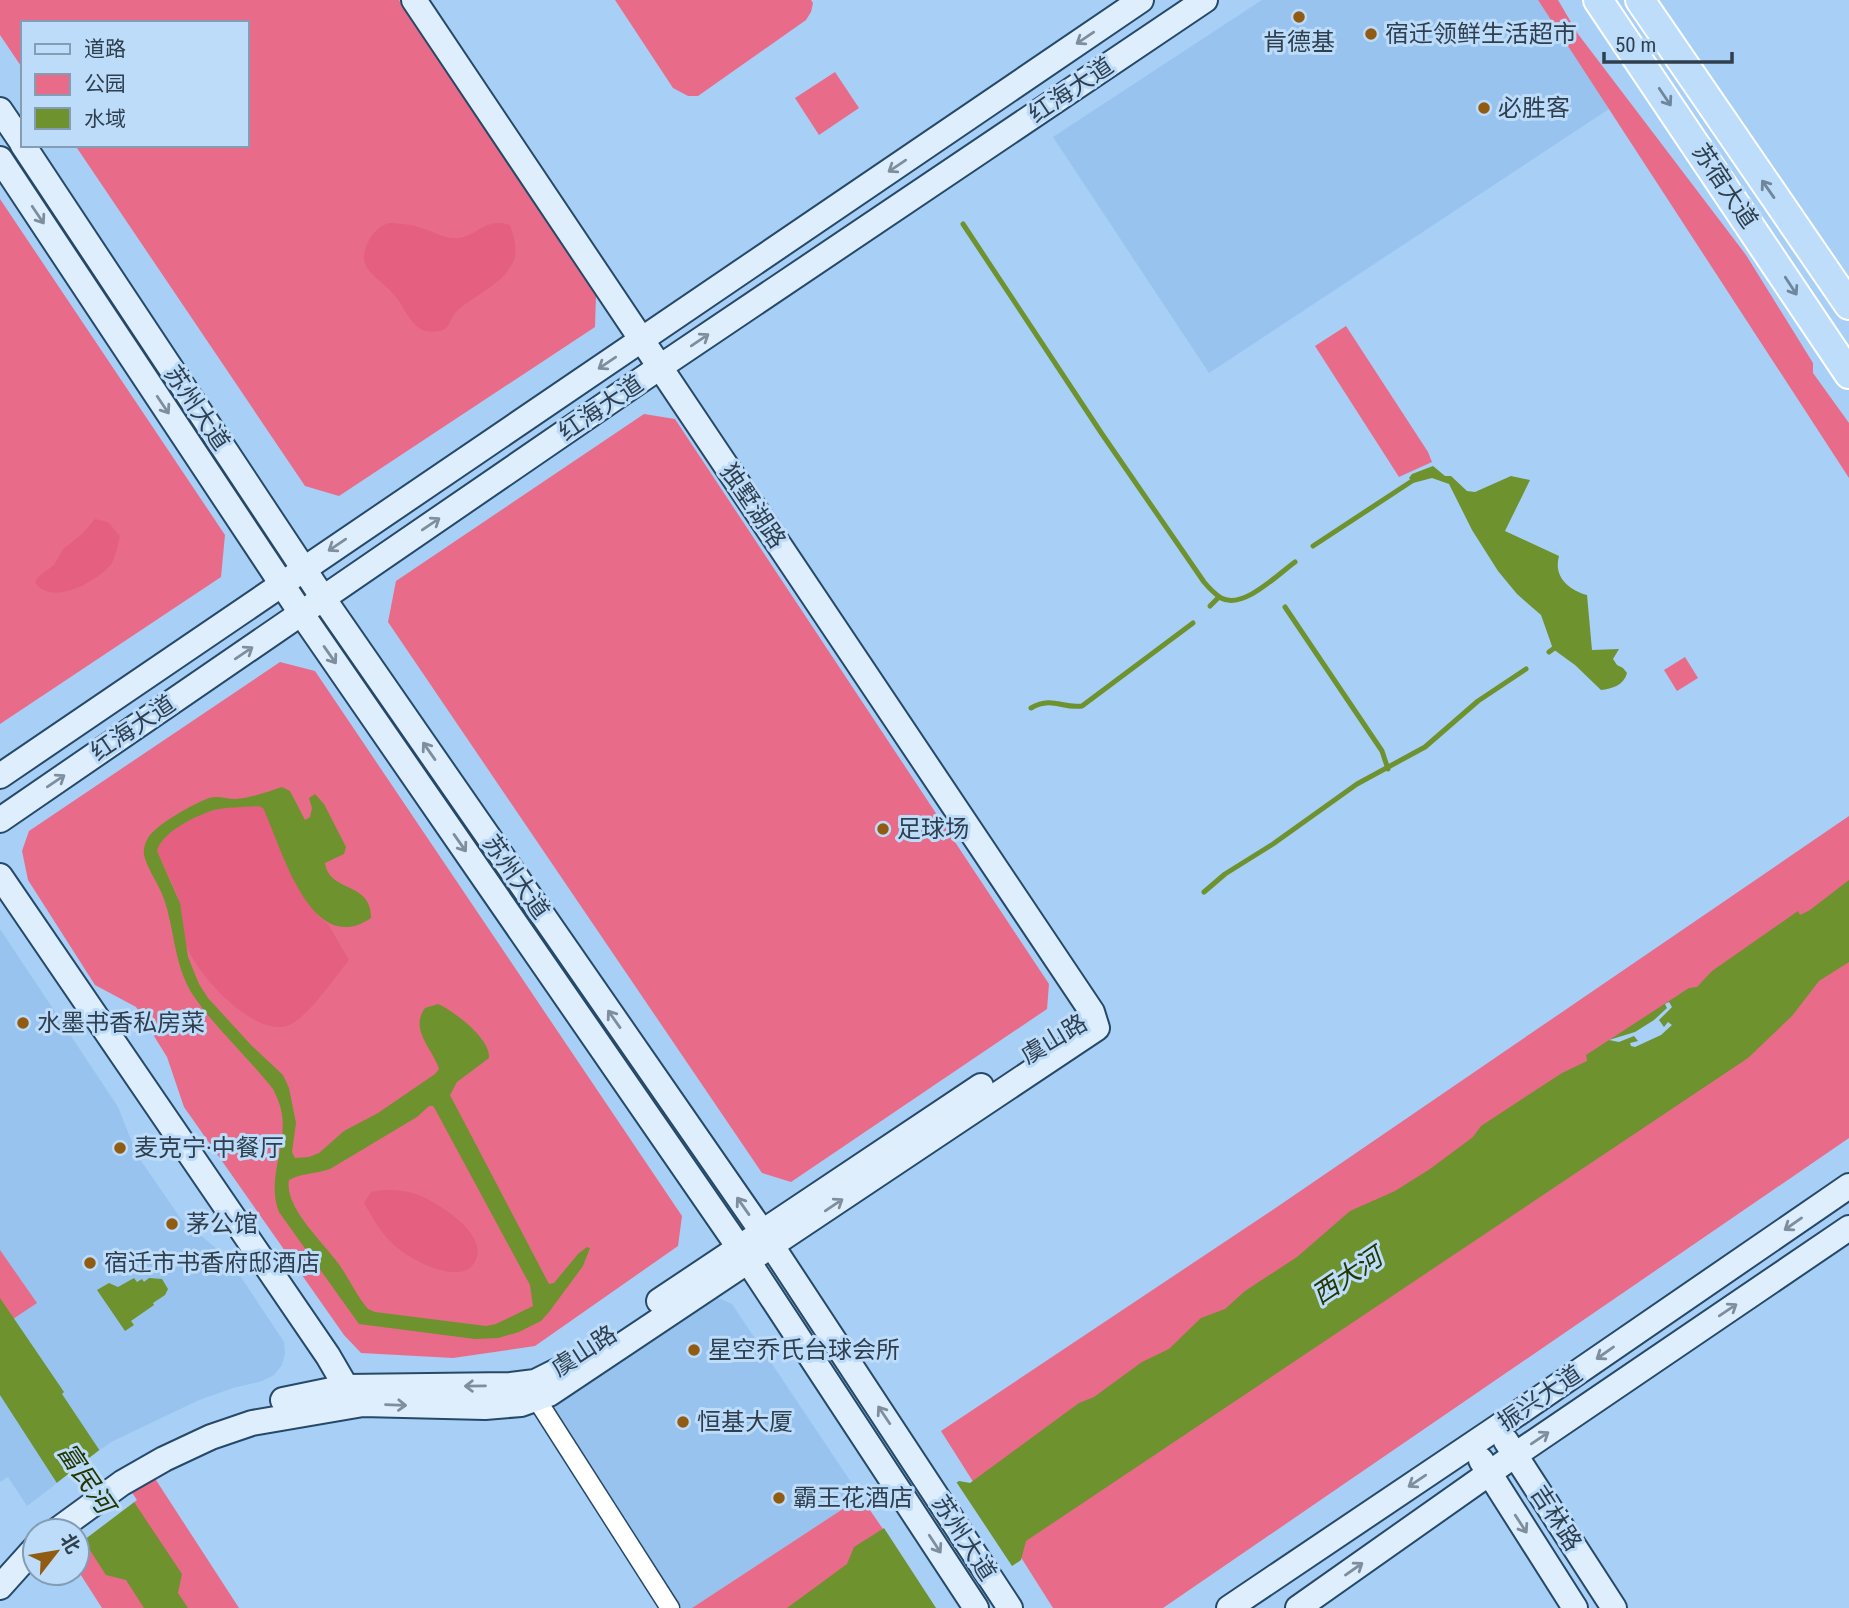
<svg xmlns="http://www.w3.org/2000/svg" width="1849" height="1608" viewBox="0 0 1849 1608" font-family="'Roboto Condensed','Noto Sans SC',sans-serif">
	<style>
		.built { fill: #97c3ee }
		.green { fill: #e86c89 }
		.forest { fill: #e45f80 }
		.water { fill: #6d922e; fill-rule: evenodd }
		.pier { fill: #a8cff5 }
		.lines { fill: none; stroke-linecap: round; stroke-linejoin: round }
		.stream { stroke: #6d922e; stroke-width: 5 }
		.street-casing { stroke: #264968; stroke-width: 21 }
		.secondary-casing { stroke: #264968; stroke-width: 28 }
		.primary-casing { stroke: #fff; stroke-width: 32 }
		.street { stroke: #fff; stroke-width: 18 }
		.secondary { stroke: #deeefd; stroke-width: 24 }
		.primary { stroke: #beddfb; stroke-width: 28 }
		.oneway { stroke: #7e8e9d }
		.oneway2 { stroke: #6f869c }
		.poi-dot { fill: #915b11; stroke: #bcdcfa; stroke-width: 2.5 }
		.labels { text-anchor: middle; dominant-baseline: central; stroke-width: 6; stroke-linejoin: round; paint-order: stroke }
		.poi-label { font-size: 24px; fill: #2f3f4e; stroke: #bcdcfa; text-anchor: start }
		.street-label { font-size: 24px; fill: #2f3f4e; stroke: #bcdcfa }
		.water-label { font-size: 26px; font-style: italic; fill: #243701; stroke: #bcdcfa }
	</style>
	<rect width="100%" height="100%" fill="#a8cff5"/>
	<g class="built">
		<polygon points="1262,0 1538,0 1609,109 1209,373 1053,137"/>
		<polygon points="0,929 118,1107 137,1155 181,1219 229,1259 284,1342 285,1354 282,1365 274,1375 262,1381 233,1388 199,1400 111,1442 27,1506 8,1477 0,1482"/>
		<polygon points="716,1297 732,1304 861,1497 692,1608 663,1608 536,1412"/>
	</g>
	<g class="green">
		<polygon points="0,0 399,0 596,295 595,327 339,496 305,486 75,145 247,145 247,23 23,23 23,69 0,35"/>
		<polygon points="615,0 811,0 813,3 811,12 806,20 698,96 688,96 673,88"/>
		<polygon points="1538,0 1558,0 1578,34 1746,255 1813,363 1813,373 1849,423 1849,478"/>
		<polygon points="835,72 859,108 819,135 795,98"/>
		<polygon points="0,199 225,535 221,577 0,724"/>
		<polygon points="1346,326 1428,452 1432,462 1399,477 1315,346"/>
		<polygon points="644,414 675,419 1049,984 1047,1009 791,1182 762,1173 388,622 396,581"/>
		<polygon points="1685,657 1698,678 1677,691 1664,670"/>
		<polygon points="280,662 315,671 682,1216 678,1246 535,1346 453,1358 361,1353 344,1335 184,1107 167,1057 136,1007 95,985 28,880 22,851 29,831"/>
		<polygon points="1849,816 1849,1138 1163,1608 1053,1608 941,1431 1268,1213"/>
		<polygon points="0,1250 37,1303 13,1319 0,1300"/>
		<polygon points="154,1477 239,1608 102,1608 77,1569 76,1531"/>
		<polygon points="861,1497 937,1608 692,1608"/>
	</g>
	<g class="forest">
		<path d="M389 223C402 223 415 225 427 230 438 233 447 240 459 238 478 235 486 217 510 225 515 238 519 254 511 266 500 285 474 296 458 310 452 315 451 323 446 328 441 332 432 332 426 331 411 328 404 306 395 296 379 276 353 270 369 240 374 231 380 226 389 223Z"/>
		<path d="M95 519 108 522 120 536C118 544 116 555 112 563 100 580 51 608 35 582L39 576 54 565 63 549 82 534Z"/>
		<path d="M258 806 263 808 318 916 328 924 349 960C336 976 306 1020 287 1026 252 1036 194 972 185 942 182 931 183 917 180 905 176 887 164 868 157 851 163 831 194 816 214 810 225 806 246 807 258 806Z"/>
		<path d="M381 1190C396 1190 409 1190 423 1197 443 1206 495 1239 472 1266 456 1284 409 1259 395 1246 381 1234 373 1218 364 1203L371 1192Z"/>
	</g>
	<g class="water">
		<path d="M1433 466 1445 476H1451L1467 491 1475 492 1511 476 1530 480 1505 531 1559 556C1553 577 1569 590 1587 595L1592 650 1619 649 1613 659 1617 665 1623 668 1627 673C1624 685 1612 689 1601 690L1575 665 1553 649 1541 615 1517 594 1498 571 1472 530 1449 484 1432 478 1413 483 1409 478 1412 474Z"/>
		<path d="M282 787 290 791 305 820 310 817 312 808 309 798 315 794 324 804 346 847 344 854 325 863C329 893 372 881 371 918 310 960 281 845 263 808L258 806C247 807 224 807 214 810 195 816 162 832 157 851L180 903 188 957 199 984 208 998 251 1045 283 1075 289 1088 296 1123 292 1152 295 1158 309 1157 319 1153 344 1131 378 1113 435 1074 439 1069C433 1049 409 1030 425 1008L438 1004C454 1011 491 1039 489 1058L457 1082 450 1095 549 1284 554 1283 578 1254 587 1247 590 1248 583 1266 549 1312 541 1321 519 1332 498 1338 475 1339 359 1324 279 1212C266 1180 287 1147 282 1115 281 1106 277 1097 273 1089 248 1057 216 1029 193 995 174 966 175 931 164 899 159 885 147 868 144 855 143 848 146 840 150 835 161 822 193 804 209 798 219 795 226 799 235 799 251 798 267 792 282 787ZM429 1106H433L435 1109 530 1285 533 1306 496 1324 486 1326 375 1312 368 1309C356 1295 349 1278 338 1263 323 1242 284 1207 289 1180 301 1173 317 1174 330 1169L417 1117Z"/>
		<polygon points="1849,880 1849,962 1819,981 1792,1016 1748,1058 1026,1541 1021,1560 950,1608 787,1608 847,1564 854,1547 959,1481 970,1483 1079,1403 1094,1397 1142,1362 1169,1349 1201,1318 1225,1309 1245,1291 1297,1257 1350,1211 1395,1191 1430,1169 1473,1137 1481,1126 1562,1073 1587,1061 1586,1055 1689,988 1697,987 1712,971 1798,911 1800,915 1810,910"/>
		<polygon points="134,1278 137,1282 142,1279 144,1282 149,1278 162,1279 168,1289 165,1295 153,1303 154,1305 131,1321 134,1325 125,1331 97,1290 109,1283 118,1287"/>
		<polygon points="0,1298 64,1392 62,1394 182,1574 178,1593 188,1608 144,1608 126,1580 106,1575 77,1530 84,1525 0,1395"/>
	</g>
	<g class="pier">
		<polygon points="1669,1002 1672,1007 1659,1020 1664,1027 1668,1022 1672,1025 1661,1035 1635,1047 1631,1046 1630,1043 1638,1041 1634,1036 1619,1042 1609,1040 1635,1032 1654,1020 1667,1008 1665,1004"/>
		<polygon points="102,1448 137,1500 84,1540 75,1527 79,1524 54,1485"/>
		<polygon points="955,1480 1014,1569 956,1608 936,1608 882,1525"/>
	</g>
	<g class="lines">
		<g class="stream">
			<path d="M963 224 1102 434 1204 582C1209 588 1215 594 1221 598 1243 610 1277 575 1295 562"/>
			<polyline points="1313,546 1412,481"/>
			<polyline points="1210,606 1219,597"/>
			<polyline points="1285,607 1382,751 1388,769"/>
			<polyline points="1549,652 1553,649"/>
			<path d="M1031 708C1053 696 1062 709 1082 706L1193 623"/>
			<polyline points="1204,892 1225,874 1273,844 1357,784 1425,747 1478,701 1526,669"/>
		</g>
		<defs>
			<polyline id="street" points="530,1389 670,1608"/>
			<g id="secondary">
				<polyline points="0,110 23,144"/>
				<polyline points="23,145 323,598 772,1246 1010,1608"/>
				<polyline points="0,159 301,613 738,1246 976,1608"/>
				<polyline points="0,776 1141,0"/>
				<polyline points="0,820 660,367 1205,0"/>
				<polyline points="0,876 328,1356 346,1387"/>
				<polyline points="659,1301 981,1086"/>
				<polyline points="283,1400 346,1387 511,1385 535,1382 557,1371"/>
				<polyline points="1506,1441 1614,1608"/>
				<polyline points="1481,1460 1575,1608"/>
				<polyline points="56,1531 122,1483 164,1459 211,1437 252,1423 363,1404 485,1407 521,1404 549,1394 1097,1028 1092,1012 414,0"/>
				<polyline points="0,1587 35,1548"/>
				<polyline points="1229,1608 1498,1427 1849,1186"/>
				<polyline points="1298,1608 1515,1455 1849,1228"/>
			</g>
			<g id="primary">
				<polyline points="1598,0 1849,374"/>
				<polyline points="1640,0 1849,305"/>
			</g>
		</defs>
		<use href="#street" class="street-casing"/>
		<use href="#secondary" class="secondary-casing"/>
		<use href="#primary" class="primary-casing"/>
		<use href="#street" class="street"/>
		<use href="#secondary" class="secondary"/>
		<use href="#primary" class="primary"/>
	</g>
	<defs><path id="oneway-shaft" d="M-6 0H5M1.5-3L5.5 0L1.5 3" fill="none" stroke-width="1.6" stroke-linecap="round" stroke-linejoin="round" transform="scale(1.75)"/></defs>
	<g class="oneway">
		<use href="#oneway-shaft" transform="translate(1085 38) rotate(146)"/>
		<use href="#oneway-shaft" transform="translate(897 166) rotate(146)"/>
		<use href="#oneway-shaft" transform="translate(38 215) rotate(56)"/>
		<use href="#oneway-shaft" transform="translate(700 340) rotate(-34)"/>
		<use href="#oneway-shaft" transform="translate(607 363) rotate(146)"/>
		<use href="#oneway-shaft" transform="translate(163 405) rotate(56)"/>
		<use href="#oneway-shaft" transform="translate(431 524) rotate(-34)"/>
		<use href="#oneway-shaft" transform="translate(337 545) rotate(146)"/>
		<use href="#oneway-shaft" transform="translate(244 653) rotate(-34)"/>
		<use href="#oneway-shaft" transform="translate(330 655) rotate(55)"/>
		<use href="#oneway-shaft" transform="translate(429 751) rotate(-125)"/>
		<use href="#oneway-shaft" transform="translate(56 781) rotate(-34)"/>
		<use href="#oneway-shaft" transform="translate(460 843) rotate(55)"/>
		<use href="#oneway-shaft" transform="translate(614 1019) rotate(-125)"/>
		<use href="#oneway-shaft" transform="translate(834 1205) rotate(-34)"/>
		<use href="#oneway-shaft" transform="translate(743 1206) rotate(-125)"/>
		<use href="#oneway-shaft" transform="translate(1793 1224) rotate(145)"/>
		<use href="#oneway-shaft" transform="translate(1728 1310) rotate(-34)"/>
		<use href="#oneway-shaft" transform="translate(1605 1353) rotate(145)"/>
		<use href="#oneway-shaft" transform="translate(475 1386) rotate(179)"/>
		<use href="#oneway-shaft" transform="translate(396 1405) rotate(2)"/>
		<use href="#oneway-shaft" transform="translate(884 1415) rotate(-124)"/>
		<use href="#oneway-shaft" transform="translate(1540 1438) rotate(-34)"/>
		<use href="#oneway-shaft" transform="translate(1417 1481) rotate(146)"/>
		<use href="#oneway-shaft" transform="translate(1521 1524) rotate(57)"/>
		<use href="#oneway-shaft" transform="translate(935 1544) rotate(57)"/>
		<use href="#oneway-shaft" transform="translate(1354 1569) rotate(-35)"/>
	</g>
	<g class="oneway2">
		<use href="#oneway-shaft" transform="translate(1665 97) rotate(56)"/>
		<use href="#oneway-shaft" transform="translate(1768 189) rotate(-125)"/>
		<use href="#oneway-shaft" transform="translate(1791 286) rotate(57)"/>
	</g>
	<g class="poi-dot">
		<circle cx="1299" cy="17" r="7"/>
		<circle cx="1371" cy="34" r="7"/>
		<circle cx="1484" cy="108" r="7"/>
		<circle cx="883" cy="829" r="7"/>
		<circle cx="23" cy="1023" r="7"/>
		<circle cx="120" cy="1148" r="7"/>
		<circle cx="172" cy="1224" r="7"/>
		<circle cx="90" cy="1263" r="7"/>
		<circle cx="694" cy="1350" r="7"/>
		<circle cx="683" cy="1422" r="7"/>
		<circle cx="779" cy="1498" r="7"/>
	</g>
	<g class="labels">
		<g class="poi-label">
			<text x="1385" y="34">宿迁领鲜生活超市</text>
			<text x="1299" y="42" text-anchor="middle">肯德基</text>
			<text x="1498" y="108">必胜客</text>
			<text x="897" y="829">足球场</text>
			<text x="37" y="1023">水墨书香私房菜</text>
			<text x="134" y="1148">麦克宁·中餐厅</text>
			<text x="186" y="1224">茅公馆</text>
			<text x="104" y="1263">宿迁市书香府邸酒店</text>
			<text x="708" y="1350">星空乔氏台球会所</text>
			<text x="697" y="1422">恒基大厦</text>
			<text x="793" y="1498">霸王花酒店</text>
		</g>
		<g class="street-label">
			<text transform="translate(1071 90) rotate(-34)">红海大道</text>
			<text transform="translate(1725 186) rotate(56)">苏宿大道</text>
			<text transform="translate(197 408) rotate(56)">苏州大道</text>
			<text transform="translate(601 408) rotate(-34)">红海大道</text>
			<text transform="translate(753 506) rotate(56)">独墅湖路</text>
			<text transform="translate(133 728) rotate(-34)">红海大道</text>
			<text transform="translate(516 877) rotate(55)">苏州大道</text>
			<text transform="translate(1054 1039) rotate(-31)">虞山路</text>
			<text transform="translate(584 1351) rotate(-33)">虞山路</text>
			<text transform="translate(1540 1398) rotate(-34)">振兴大道</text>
			<text transform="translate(1556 1518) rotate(57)">吉林路</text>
			<text transform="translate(964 1538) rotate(57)">苏州大道</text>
		</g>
		<g class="water-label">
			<text transform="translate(1347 1276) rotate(-34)">西大河</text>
			<text transform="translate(86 1478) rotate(56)">富民河</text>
		</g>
	</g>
	<rect x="21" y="21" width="228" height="126" fill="#bcdcfa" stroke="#849db5" stroke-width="2"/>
	<rect x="35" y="44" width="35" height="10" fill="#beddfb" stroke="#849db5" stroke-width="2"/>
	<text x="84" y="56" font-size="21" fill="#2f3f4e">道路</text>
	<rect x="35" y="74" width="35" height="21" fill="#e86c89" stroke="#849db5" stroke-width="2"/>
	<text x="84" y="91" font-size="21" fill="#2f3f4e">公园</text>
	<rect x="35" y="108" width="35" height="21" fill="#6d922e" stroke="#849db5" stroke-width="2"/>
	<text x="84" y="126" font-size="21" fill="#2f3f4e">水域</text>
	<g transform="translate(56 1552) rotate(59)"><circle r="33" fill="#bcdcfa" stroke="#849db5" stroke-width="2"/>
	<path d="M0-5L12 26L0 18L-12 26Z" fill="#915b11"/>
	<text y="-10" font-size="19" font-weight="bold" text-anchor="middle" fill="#2f3f4e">北</text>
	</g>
	<path d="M1604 52v10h128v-10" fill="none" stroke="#2f3f4e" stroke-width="3.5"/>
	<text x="1615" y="52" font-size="21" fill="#2f3f4e" stroke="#bcdcfa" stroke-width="5" paint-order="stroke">50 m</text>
</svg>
